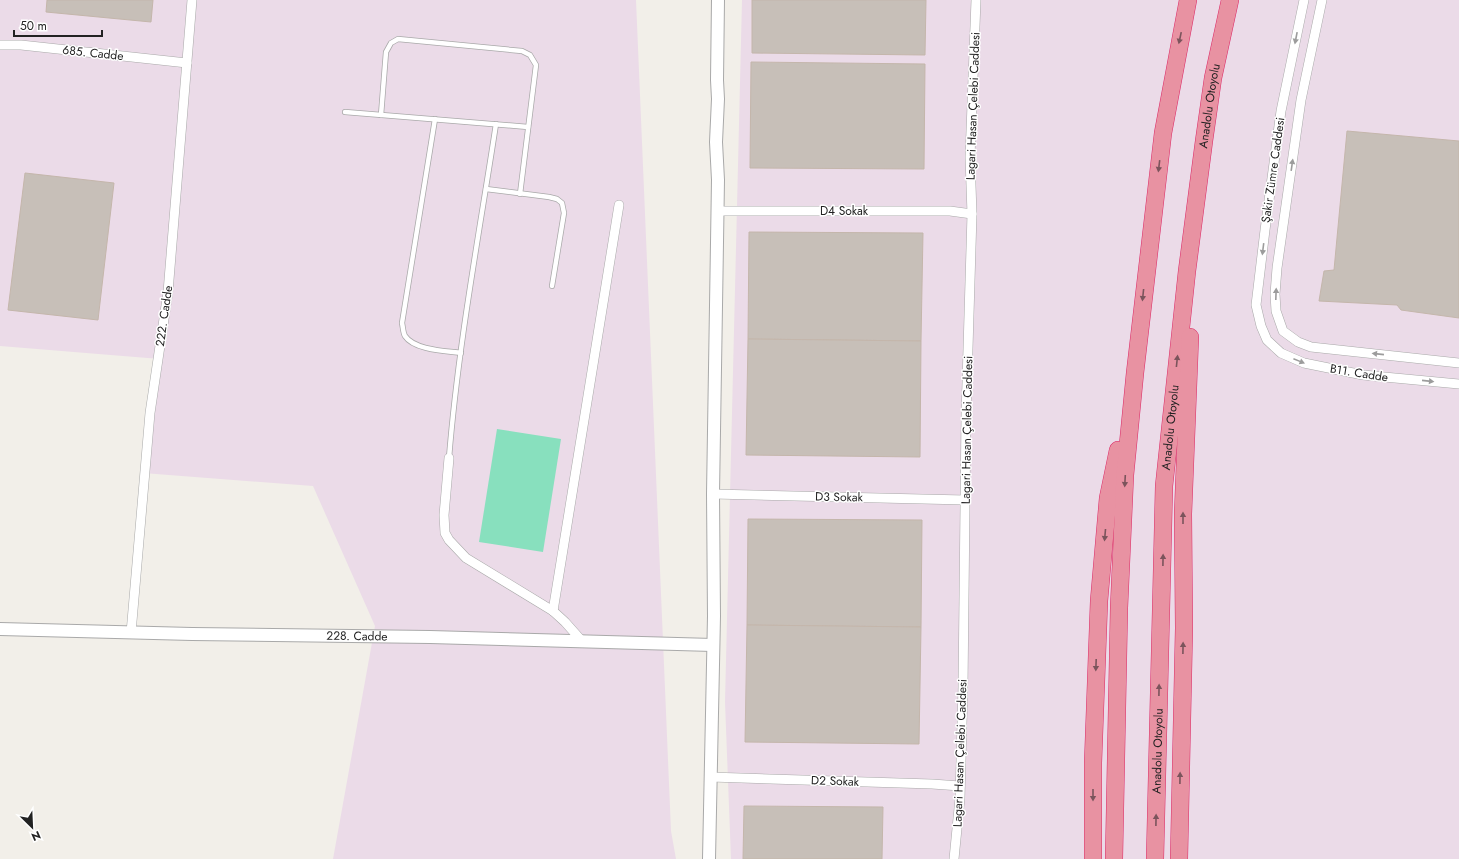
<svg xmlns="http://www.w3.org/2000/svg" width="1459" height="859" viewBox="0 0 1459 859" font-family="Jost,sans-serif">
	<style>
		.industrial { fill: #ebdbe8 }
		.pitch { fill: #88e0be }
		.building { fill: #c7bfb8; stroke: #c4b6ab }
		.lines { fill: none; stroke-linecap: round; stroke-linejoin: round }
		.service-casing { stroke: #a9a9a9; stroke-width: 6 }
		.minor-casing { stroke: #a9a9a9; stroke-width: 10 }
		.tertiary-casing { stroke: #a9a9a9; stroke-width: 14 }
		.motorway-casing { stroke: #dc2a67; stroke-width: 18 }
		.service { stroke: #fff; stroke-width: 4.5 }
		.minor { stroke: #fff; stroke-width: 9 }
		.tertiary { stroke: #fff; stroke-width: 12 }
		.motorway { stroke: #e892a2; stroke-width: 17 }
		.oneway { fill: #7b545c }
		.oneway2 { fill: #9c9c9c }
		.labels { text-anchor: middle; dominant-baseline: central; stroke-width: 3; stroke-linejoin: round; paint-order: stroke }
		.street-label { font-size: 12px; fill: #222; stroke: #fff }
	</style>
	<rect width="100%" height="100%" fill="#f2efe9"/>
	<g class="industrial">
		<polygon points="0,0 636,0 671,831 676,859 333,859 375,626 313,486 143,473 160,359 0,346"/>
		<polygon points="742,0 1459,0 1459,859 731,859 725,702"/>
	</g>
	<polygon class="pitch" points="497,429 561,439 543,552 479,542"/>
	<g class="building">
		<polygon points="47,0 153,0 151,22 46,12"/>
		<polygon points="752,0 926,0 925,55 752,53"/>
		<polygon points="751,62 925,64 924,169 750,168"/>
		<polygon points="1347,131 1459,141 1459,318 1401,310 1397,305 1319,301 1324,271 1334,270"/>
		<polygon points="25,173 114,183 98,320 8,310"/>
		<polygon points="749,232 923,233 921,341 748,339"/>
		<polygon points="748,339 921,341 920,457 746,455"/>
		<polygon points="748,519 922,520 921,627 747,625"/>
		<polygon points="747,625 921,627 919,744 745,742"/>
		<polygon points="744,806 883,807 882,859 743,859"/>
	</g>
	<g class="lines">
		<defs>
			<g id="service">
				<polyline points="345,112 528,127"/>
				<polyline points="381,115 386,52 391,43 398,39 522,51 530,55 536,65 520,194"/>
				<path d="M435 119 402 323C403 327 403 333 405 336 414 350 446 351 461 353"/>
				<polyline points="486,189 549,197 557,199 562,203 564,213 552,286"/>
				<path d="M449 458C458 346 479 235 496 124"/>
			</g>
			<g id="minor">
				<polyline points="1304,0 1281,111 1265,230 1256,305 1261,326 1267,340 1281,353 1304,363 1363,375 1459,384"/>
				<polyline points="1322,0 1301,100 1277,268 1275,294 1276,311 1283,331 1298,342 1311,347 1459,363"/>
				<polyline points="0,45 21,45 187,63"/>
				<polyline points="717,211 950,211 972,214"/>
				<polyline points="449,458 444,515 445,533 449,540 466,558 553,611 565,622 581,640"/>
				<polyline points="713,494 965,500"/>
				<polyline points="553,611 619,205"/>
				<polyline points="131,633 150,413 168,292 192,0"/>
				<polyline points="710,777 932,784 960,786"/>
				<polyline points="954,859 960,798 963,687 966,416 972,214 970,157 976,0"/>
			</g>
			<g id="tertiary">
				<path id="s1" d="M0 629 192 634 430 637 713 645"/>
				<polyline points="709,859 714,616 713,494 718,180 716,142 718,99 717,80 718,0"/>
			</g>
			<g id="motorway">
				<polyline points="1093,859 1093,763 1099,601 1108,498 1118,450"/>
				<polyline points="1114,859 1119,608 1125,475 1135,373 1163,133 1188,0"/>
				<path id="s2" d="M1155 859 1164 486 1187 271 1204 141 1213 78 1230 0"/>
				<polyline points="1179,859 1184,628 1183,514 1190,337"/>
			</g>
		</defs>
		<use href="#service" class="service-casing"/>
		<use href="#minor" class="minor-casing"/>
		<use href="#tertiary" class="tertiary-casing"/>
		<use href="#motorway" class="motorway-casing"/>
		<use href="#service" class="service"/>
		<use href="#minor" class="minor"/>
		<use href="#tertiary" class="tertiary"/>
		<use href="#motorway" class="motorway"/>
	</g>
	<defs><path id="oneway-solid" d="M-6-.8H1V-3.2L6.5 0L1 3.2V.8H-6Z"/></defs>
	<g class="oneway">
		<use href="#oneway-solid" transform="translate(1180 38) rotate(102)"/>
		<use href="#oneway-solid" transform="translate(1159 166) rotate(97)"/>
		<use href="#oneway-solid" transform="translate(1143 295) rotate(96)"/>
		<use href="#oneway-solid" transform="translate(1177 361) rotate(-84)"/>
		<use href="#oneway-solid" transform="translate(1125 481) rotate(93)"/>
		<use href="#oneway-solid" transform="translate(1183 518) rotate(-90)"/>
		<use href="#oneway-solid" transform="translate(1105 535) rotate(95)"/>
		<use href="#oneway-solid" transform="translate(1163 560) rotate(-89)"/>
		<use href="#oneway-solid" transform="translate(1183 648) rotate(-89)"/>
		<use href="#oneway-solid" transform="translate(1096 665) rotate(92)"/>
		<use href="#oneway-solid" transform="translate(1159 690) rotate(-89)"/>
		<use href="#oneway-solid" transform="translate(1180 778) rotate(-89)"/>
		<use href="#oneway-solid" transform="translate(1093 795) rotate(90)"/>
		<use href="#oneway-solid" transform="translate(1156 820) rotate(-89)"/>
	</g>
	<g class="oneway2">
		<use href="#oneway-solid" transform="translate(1296 38) rotate(101)"/>
		<use href="#oneway-solid" transform="translate(1292 165) rotate(-82)"/>
		<use href="#oneway-solid" transform="translate(1263 249) rotate(97)"/>
		<use href="#oneway-solid" transform="translate(1276 294) rotate(-88)"/>
		<use href="#oneway-solid" transform="translate(1378 354) rotate(-174)"/>
		<use href="#oneway-solid" transform="translate(1299 361) rotate(22)"/>
		<use href="#oneway-solid" transform="translate(1428 381) rotate(6)"/>
	</g>
	<g class="labels">
		<g class="street-label">
			<text transform="translate(93 53) rotate(6)">685. Cadde</text>
			<text transform="translate(973 106) rotate(-88)">Lagari Hasan Çelebi Caddesi</text>
			<text stroke="none"><textPath href="#s2" startOffset="756">Anadolu Otoyolu</textPath></text>
			<text transform="translate(1273 170) rotate(-82)">Şakir Zümre Caddesi</text>
			<text x="844" y="211">D4 Sokak</text>
			<text transform="translate(164 316) rotate(-82)">222. Cadde</text>
			<text transform="translate(1359 373) rotate(9)">B11. Cadde</text>
			<text stroke="none"><textPath href="#s2" startOffset="432">Anadolu Otoyolu</textPath></text>
			<text transform="translate(967 430) rotate(-89)">Lagari Hasan Çelebi Caddesi</text>
			<text transform="translate(839 497) rotate(1)">D3 Sokak</text>
			<text stroke="none"><textPath href="#s1" startOffset="357">228. Cadde</textPath></text>
			<text stroke="none"><textPath href="#s2" startOffset="108">Anadolu Otoyolu</textPath></text>
			<text transform="translate(960 753) rotate(-88)">Lagari Hasan Çelebi Caddesi</text>
			<text transform="translate(835 781) rotate(2)">D2 Sokak</text>
		</g>
	</g>
	<g transform="translate(32 827) rotate(156)" stroke="#ffffff" stroke-width="3" paint-order="stroke">
	<path d="M0-3L7 15L0 10L-7 15Z" fill="#222222"/>
	<text y="-6" font-size="11" font-weight="bold" text-anchor="middle" fill="#222222">N</text>
	</g>
	<path d="M14 30v6h88v-6" fill="none" stroke="#222222" stroke-width="2"/>
	<text x="20" y="30" font-size="12" fill="#222222" stroke="#ffffff" stroke-width="3" paint-order="stroke">50 m</text>
</svg>
